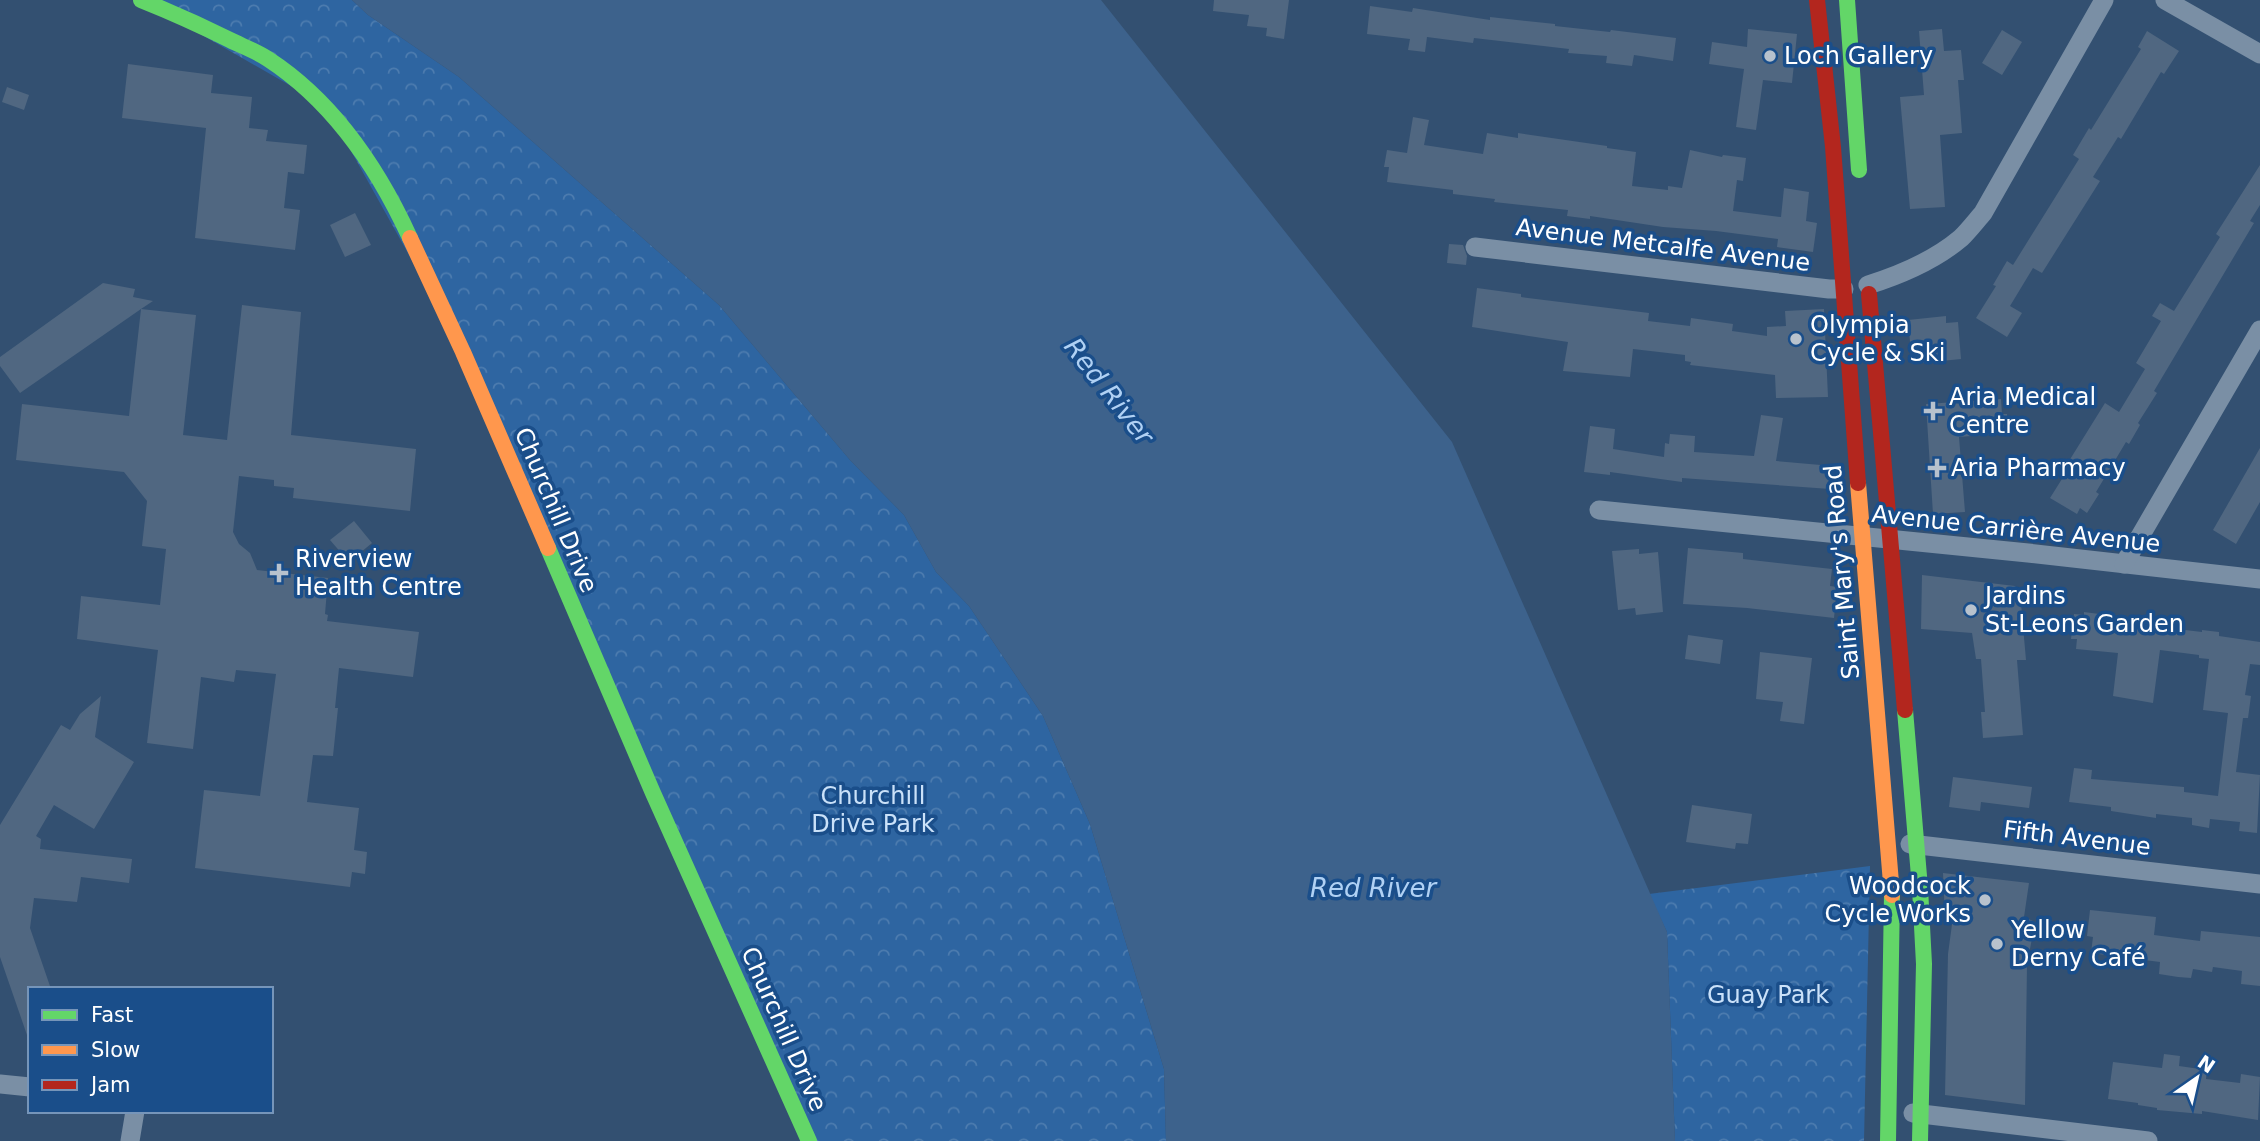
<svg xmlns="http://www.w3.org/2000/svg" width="2260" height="1141" viewBox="0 0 2260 1141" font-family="'DejaVu Sans',sans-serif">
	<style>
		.park { fill: url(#park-crowns) }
		.water { fill: #3d628c }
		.building { fill: #506781 }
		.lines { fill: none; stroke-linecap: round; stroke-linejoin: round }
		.street { stroke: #7a8fa5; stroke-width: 19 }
		.fast { stroke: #63d668; stroke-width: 16 }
		.slow { stroke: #ff974d; stroke-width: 16 }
		.jam { stroke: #b3261e; stroke-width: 16 }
		.poi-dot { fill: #b8c2cd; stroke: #1a4e8a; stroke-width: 2.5 }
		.labels { text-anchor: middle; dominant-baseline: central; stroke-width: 7; stroke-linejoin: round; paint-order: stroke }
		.poi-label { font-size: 24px; fill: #fff; stroke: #1a4e8a; text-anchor: start }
		.street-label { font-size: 24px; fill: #fff; stroke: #1a4e8a }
		.park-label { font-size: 24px; fill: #cae1f9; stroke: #1a4e8a }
		.water-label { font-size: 26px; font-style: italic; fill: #b0d1f4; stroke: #1a4e8a }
	</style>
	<defs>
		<pattern id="park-crowns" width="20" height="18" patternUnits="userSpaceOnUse" patternTransform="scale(1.75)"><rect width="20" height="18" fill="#2e65a1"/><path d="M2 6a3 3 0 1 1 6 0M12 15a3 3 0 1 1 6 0" fill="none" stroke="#4d7caf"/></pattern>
	</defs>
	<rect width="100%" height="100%" fill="#335071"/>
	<g class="park">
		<polygon points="141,0 352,0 368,15 459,77 719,305 850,460 904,515 936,572 969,606 1043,716 1090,824 1164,1069 1166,1141 809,1141 463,352 326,106"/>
		<polygon points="1870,866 1864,1141 1675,1141 1667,932 1649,894"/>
	</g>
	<polygon class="water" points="352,0 1101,0 1452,442 1667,932 1675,1141 1166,1141 1164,1069 1090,824 1043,716 969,606 936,572 904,515 850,460 719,305 459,77 368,15"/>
	<g class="building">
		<polygon points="1214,0 1289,0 1284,39 1266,36 1267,28 1247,26 1249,15 1213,11"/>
		<polygon points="1370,6 1412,12 1413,8 1490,20 1490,17 1555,24 1555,26 1610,32 1611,30 1676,38 1673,61 1634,55 1632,66 1606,63 1607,56 1568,53 1569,49 1474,38 1473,43 1427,37 1425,52 1408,50 1410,39 1367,34"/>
		<polygon points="1748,29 1797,34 1792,83 1763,80 1756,130 1736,127 1744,69 1709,64 1712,42 1747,47"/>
		<polygon points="1942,29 1944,51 1961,50 1964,80 1958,80 1962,133 1940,135 1945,207 1910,209 1900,97 1924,95 1919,31"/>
		<polygon points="2002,30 2022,42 2002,75 1982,63"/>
		<polygon points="2147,31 2179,51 2164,74 2161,72 2121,139 2118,137 2093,177 2100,181 2042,273 2033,268 2010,306 2022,313 2007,337 1976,318 1996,286 1993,285 2007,261 2013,265 2079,159 2073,155 2089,128 2091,130 2141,49 2138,47"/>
		<polygon points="128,64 213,75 211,93 252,97 249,128 268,130 266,141 307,145 304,174 288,172 284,208 300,210 295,250 195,238 206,128 122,118"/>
		<polygon points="7,87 29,95 24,110 2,102"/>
		<polygon points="1413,117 1429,120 1424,145 1483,154 1487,133 1518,138 1518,133 1607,146 1607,148 1636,152 1632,186 1668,190 1668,186 1682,188 1690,150 1722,157 1723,155 1746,158 1743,181 1737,180 1733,211 1781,217 1784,188 1809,192 1806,221 1817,223 1813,252 1777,247 1778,239 1716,231 1663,227 1590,216 1590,219 1567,216 1568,210 1494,202 1495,199 1453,194 1453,190 1387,182 1389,167 1384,167 1387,150 1407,153"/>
		<polygon points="2260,165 2260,205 2250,221 2254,223 2154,391 2157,393 2138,423 2140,425 2129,444 2126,442 2096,492 2099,494 2087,513 2080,508 2077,514 2050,498 2072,463 2069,461 2105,403 2119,412 2145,369 2136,363 2161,321 2152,316 2160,303 2174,311 2220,237 2216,234"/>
		<polygon points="355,213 371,245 345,257 330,225"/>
		<polygon points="1449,244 1463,245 1467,256 1466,265 1447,263"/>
		<polygon points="103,283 135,289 133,297 153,301 141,309 196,315 183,435 227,440 242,305 301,312 291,435 416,449 410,511 293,498 294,488 274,486 274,480 239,476 233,532 239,544 250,553 257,570 328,578 325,614 328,615 327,621 419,632 413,677 339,668 335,708 338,708 333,756 313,755 307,802 359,808 354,850 367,852 365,874 352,872 350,887 195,868 204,790 260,796 276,674 236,670 234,682 201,677 193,749 147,743 158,650 77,639 81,596 160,605 166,549 142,546 147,501 124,472 16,460 22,404 129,416 141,309 20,393 0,366 0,357"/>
		<polygon points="1477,288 1521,294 1521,297 1649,313 1648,321 1690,326 1691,318 1733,324 1732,331 1767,336 1767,327 1786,326 1785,311 1824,309 1828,397 1776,398 1775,375 1690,365 1691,362 1685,361 1685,355 1633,349 1630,377 1563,371 1568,342 1472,327"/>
		<polygon points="1946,316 1946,323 1958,322 1961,359 1912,364 1908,320"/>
		<polygon points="2001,399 2002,414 2007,414 2009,433 1959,437 1965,512 1933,514 1926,404"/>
		<polygon points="1761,415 1783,418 1776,461 1832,466 1830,489 1682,478 1682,482 1610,472 1610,475 1584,472 1590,426 1615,429 1613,449 1664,457 1665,443 1669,444 1670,434 1695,436 1694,452 1754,456"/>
		<polygon points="2260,448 2260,502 2236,544 2213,530"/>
		<polygon points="354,521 372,543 349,562 330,540"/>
		<polygon points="1688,548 1743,553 1743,559 1832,569 1830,586 1837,587 1834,618 1747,608 1683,604"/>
		<polygon points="1639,549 1639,554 1658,552 1663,612 1636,615 1635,608 1618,610 1612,551"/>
		<polygon points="1922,575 2015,586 2020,592 2026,660 2017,660 2023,735 1983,738 1981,712 1985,712 1981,659 1976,659 1972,633 1921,629"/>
		<polygon points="2084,612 2130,618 2130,622 2143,625 2202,632 2202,630 2219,632 2219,636 2260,642 2260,665 2250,664 2245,695 2251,696 2248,718 2243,718 2236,772 2260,775 2257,833 2239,831 2240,822 2210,819 2209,828 2192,825 2192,818 2156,814 2156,818 2111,811 2111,807 2069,802 2074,768 2092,770 2091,779 2184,787 2184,792 2218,796 2228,713 2203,710 2209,659 2199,658 2199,655 2160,650 2153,703 2113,696 2118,653 2076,649 2077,639 2071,639 2074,614 2084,615"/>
		<polygon points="1688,635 1723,640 1720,664 1685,659"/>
		<polygon points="1760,652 1812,658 1804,724 1780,721 1783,702 1756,699"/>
		<polygon points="101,696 95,737 134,762 94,829 54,805 36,836 41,839 40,849 132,859 129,883 81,877 77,902 34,898 30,928 51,989 30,989 30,1035 27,1035 0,957 0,825 61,725 70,730 80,714"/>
		<polygon points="1953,777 2032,787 2029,808 1981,802 1980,811 1949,807"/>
		<polygon points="1692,805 1752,814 1748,844 1736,843 1735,849 1686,842"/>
		<polygon points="1943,873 2029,883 2024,917 2035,922 2027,965 2025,1105 1945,1095 1948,954 1953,917 1945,917"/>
		<polygon points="2090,910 2156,917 2154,935 2200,941 2201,931 2260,937 2260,986 2241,984 2242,971 2213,967 2212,972 2193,969 2191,978 2178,977 2159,974 2160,962 2091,953 2093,937 2087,936"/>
		<polygon points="2164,1054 2180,1056 2179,1066 2207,1070 2206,1079 2240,1083 2241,1074 2260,1077 2258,1120 2202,1111 2202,1114 2157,1110 2157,1108 2138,1105 2138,1103 2108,1099 2113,1062 2162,1068"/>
	</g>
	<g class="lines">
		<g class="street">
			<polyline points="2165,0 2260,54"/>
			<polyline points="1475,247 1829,289 1844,289"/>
			<path d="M1868 285C1900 275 1935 260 1961 238 1969 230 1976 221 1983 213L2104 0"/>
			<polyline points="1599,510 2028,553 2260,579"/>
			<polyline points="2124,564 2260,330"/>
			<polyline points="1910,844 2260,884"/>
			<polyline points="0,1084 30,1087"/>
			<polyline points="1913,1113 2148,1141"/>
			<polyline points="130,1141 135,1111"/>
		</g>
		<g class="fast">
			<path d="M141 0C171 12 200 25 230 40 242 46 256 51 268 59 334 102 378 168 410 238"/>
			<polyline points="1847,0 1859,170"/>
			<polyline points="548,548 653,793 809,1141"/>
			<polyline points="1905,710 1920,888 1924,964 1920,1141"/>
			<polyline points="1888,1141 1892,895"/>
		</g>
		<g class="slow">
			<polyline points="410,238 463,352 548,548"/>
			<polyline points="1858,483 1892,895"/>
		</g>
		<g class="jam">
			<polyline points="1817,0 1833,147 1858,483"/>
			<polyline points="1869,294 1905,710"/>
		</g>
	</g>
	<g class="poi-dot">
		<circle cx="1770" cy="56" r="7"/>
		<circle cx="1796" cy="339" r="7"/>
		<path d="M1929.5 400.5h7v7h7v7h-7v7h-7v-7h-7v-7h7z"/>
		<path d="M1933.5 457.5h7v7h7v7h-7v7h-7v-7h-7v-7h7z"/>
		<path d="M275.5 562.5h7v7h7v7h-7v7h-7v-7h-7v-7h7z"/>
		<circle cx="1971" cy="610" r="7"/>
		<circle cx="1985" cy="900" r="7"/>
		<circle cx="1997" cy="944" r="7"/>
	</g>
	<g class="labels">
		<g class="poi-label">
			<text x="1784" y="56">Loch Gallery</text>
			<text x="1810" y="325">Olympia<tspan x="1810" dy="28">Cycle &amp; Ski</tspan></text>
			<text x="1949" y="397">Aria Medical<tspan x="1949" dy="28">Centre</tspan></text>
			<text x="1951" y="468">Aria Pharmacy</text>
			<text x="295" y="559">Riverview<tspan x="295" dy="28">Health Centre</tspan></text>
			<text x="1985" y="596">Jardins<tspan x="1985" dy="28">St-Leons Garden</tspan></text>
			<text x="1971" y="886" text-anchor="end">Woodcock<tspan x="1971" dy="28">Cycle Works</tspan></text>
			<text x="2011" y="930">Yellow<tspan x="2011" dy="28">Derny Café</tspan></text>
		</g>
		<g class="street-label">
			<text transform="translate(1663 245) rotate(7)">Avenue Metcalfe Avenue</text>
			<text transform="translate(556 510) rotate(67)">Churchill Drive</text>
			<text transform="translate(2016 529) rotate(6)">Avenue Carrière Avenue</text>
			<text transform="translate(1842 572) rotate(-95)">Saint Mary's Road</text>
			<text transform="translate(2077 838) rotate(7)">Fifth Avenue</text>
			<text transform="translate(784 1029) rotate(66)">Churchill Drive</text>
		</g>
		<g class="park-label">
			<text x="873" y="796">Churchill<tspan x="873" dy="28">Drive Park</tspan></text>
			<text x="1768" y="995">Guay Park</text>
		</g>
		<g class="water-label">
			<text transform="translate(1109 391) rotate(52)">Red River</text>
			<text x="1373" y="888">Red River</text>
		</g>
	</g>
	<rect x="28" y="987" width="245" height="126" fill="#1a4e8a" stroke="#7695b9" stroke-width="2"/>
	<rect x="42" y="1010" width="35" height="10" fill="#63d668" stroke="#7695b9" stroke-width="2"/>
	<text x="91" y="1022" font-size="21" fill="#ffffff">Fast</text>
	<rect x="42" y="1045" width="35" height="10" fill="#ff974d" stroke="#7695b9" stroke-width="2"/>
	<text x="91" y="1057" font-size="21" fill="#ffffff">Slow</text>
	<rect x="42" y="1080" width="35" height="10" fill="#b3261e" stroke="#7695b9" stroke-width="2"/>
	<text x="91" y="1092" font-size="21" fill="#ffffff">Jam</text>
	<g transform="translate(2197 1078) rotate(34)" stroke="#1a4e8a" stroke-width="5" paint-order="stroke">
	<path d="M0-5L12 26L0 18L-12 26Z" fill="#ffffff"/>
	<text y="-10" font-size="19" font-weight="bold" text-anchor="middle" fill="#ffffff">N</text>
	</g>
</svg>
